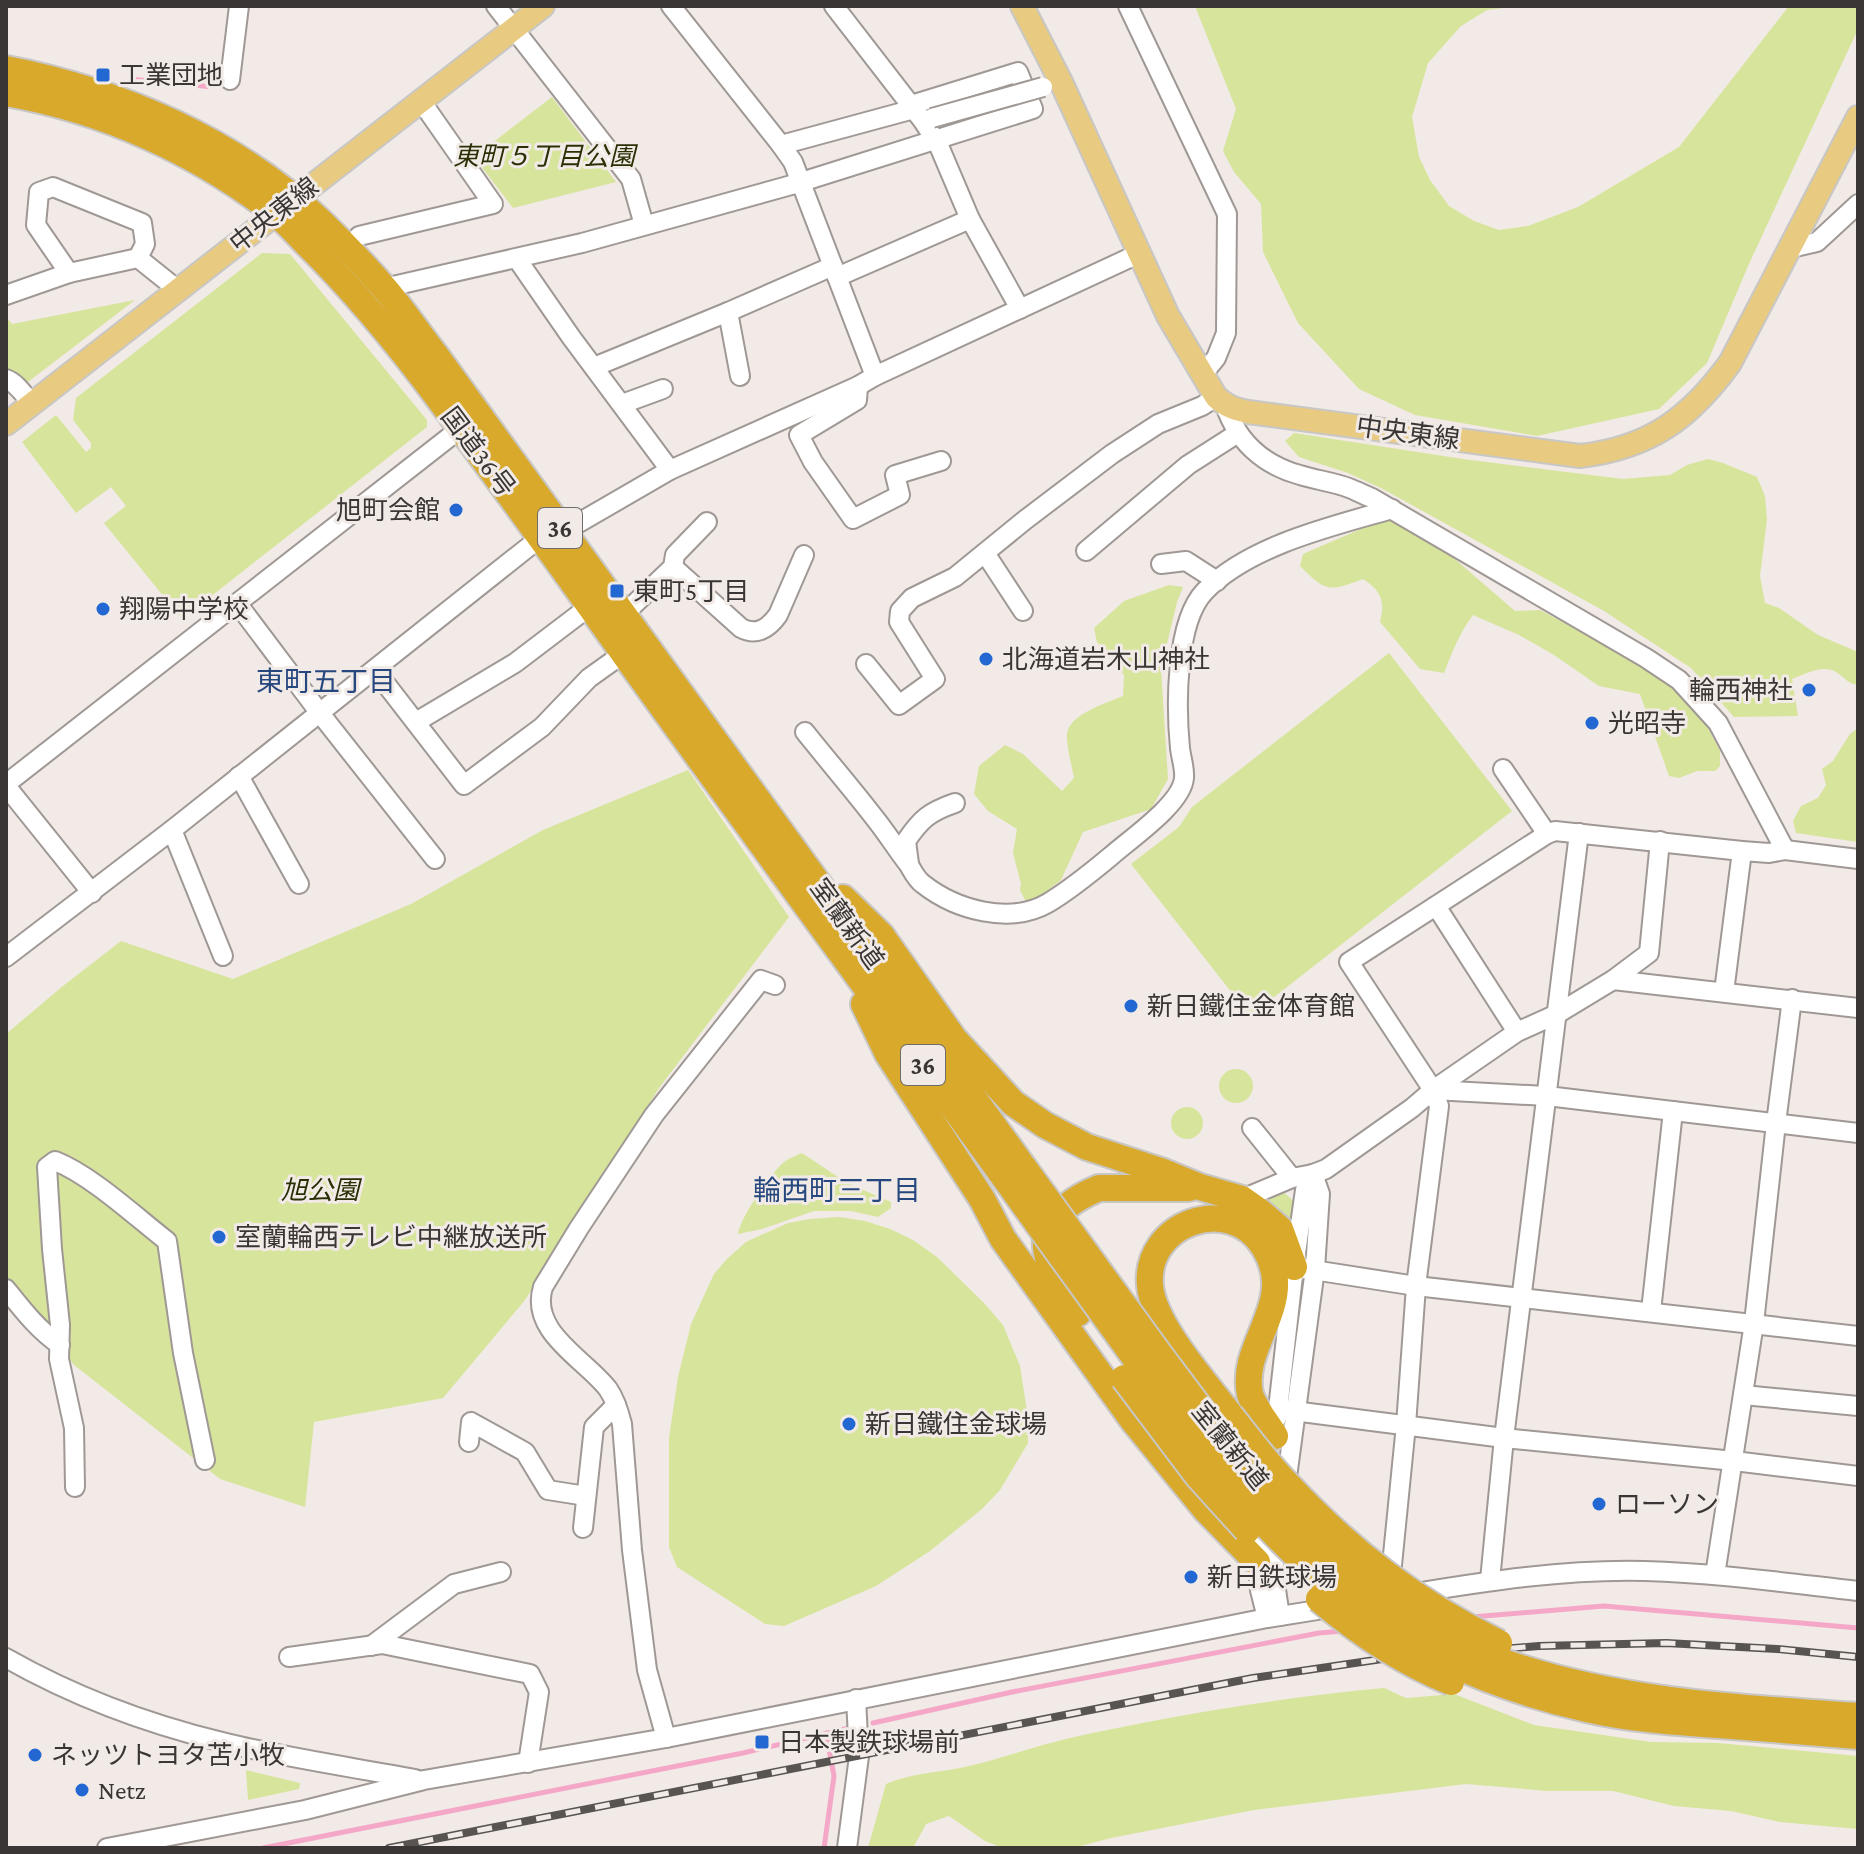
<svg xmlns="http://www.w3.org/2000/svg" width="1864" height="1854" viewBox="0 0 1864 1854" font-family="'Crimson Pro','Noto Sans JP',serif">
	<style>
		.green { fill: #d7e49b }
		.water { fill: #f5a7c8 }
		.lines { fill: none; stroke-linecap: round; stroke-linejoin: round }
		.stream { stroke: #f5a7c8; stroke-width: 5 }
		.minor-casing { stroke: #9f9894; stroke-width: 22 }
		.major-casing { stroke: #c8c7c6; stroke-width: 26 }
		.highway-casing { stroke: #c8c7c6; stroke-width: 30 }
		.minor { stroke: #fff; stroke-width: 18 }
		.major { stroke: #e8cb80; stroke-width: 22 }
		.highway { stroke: #d9a92b; stroke-width: 26 }
		.rail-casing { stroke: #575452; stroke-width: 8 }
		.rail { stroke: #f1eae6; stroke-width: 5; stroke-dasharray: 15; stroke-linecap: butt }
		.minor-bridge-casing { stroke: #9f9894; stroke-width: 22; stroke-linecap: butt }
		.highway-bridge-casing { stroke: #c8c7c6; stroke-width: 30; stroke-linecap: butt }
		.minor-bridge { stroke: #fff; stroke-width: 18 }
		.highway-bridge { stroke: #d9a92b; stroke-width: 26 }
		.poi-dot { fill: #2367d3; stroke: #f1eae6; stroke-width: 3 }
		.labels { text-anchor: middle; dominant-baseline: central; stroke-width: 6; stroke-linejoin: round; paint-order: stroke }
		.shield { fill: #f1eae6; stroke: #706c6a; stroke-width: 2 }
		.shield-label { font-size: 24px; font-weight: bold; fill: #393635 }
		.poi-label { font-size: 26px; fill: #393635; stroke: #f1eae6; text-anchor: start }
		.park-label { font-size: 26px; font-style: italic; fill: #2a2f05; stroke: #f1eae6 }
		.street-label { font-size: 26px; fill: #393635; stroke: #f1eae6 }
		.neighbourhood-label { font-size: 28px; fill: #27487f; stroke: #f1eae6 }
	</style>
	<rect width="100%" height="100%" fill="#f1eae6"/>
	<g class="green">
		<polygon points="1195,6 1519,6 1487,10 1461,26 1428,63 1412,117 1419,157 1430,180 1449,206 1474,221 1499,230 1528,226 1578,207 1679,147 1789,6 1858,6 1858,29 1748,266 1707,363 1659,409 1537,436 1415,415 1359,389 1298,323 1263,252 1261,204 1234,172 1223,151 1236,109"/>
		<polygon points="552,97 616,182 513,208 474,157"/>
		<polygon points="262,253 290,254 427,420 427,427 182,619 104,523 126,506 111,487 76,513 22,442 56,415 86,452 91,448 91,443 73,420 76,398"/>
		<polygon points="135,300 24,385 6,372 6,317 12,324"/>
		<path d="M1294 433 1463 459 1623 479 1670 475 1687 465 1708 459 1723 463 1757 477 1765 496 1767 519 1760 576 1765 603 1779 608 1818 635 1858 652V685C1848 684 1844 677 1836 672 1823 664 1805 674 1792 679L1798 716 1734 717 1691 668 1604 611 1381 488 1348 473 1299 457 1285 441Z"/>
		<path d="M1376 520H1394L1435 542 1515 611 1540 610 1642 664 1689 701 1707 726 1720 751V766L1715 771H1697L1679 778 1669 776 1640 694 1599 686 1554 655 1519 635 1473 615C1460 632 1452 652 1444 673L1420 669 1380 622C1385 602 1382 591 1363 579 1329 592 1326 592 1300 566L1303 554 1363 528Z"/>
		<path d="M1169 585 1183 587 1177 602 1161 669 1168 779 1151 809 1083 832 1061 880 1031 903 1025 900 1020 890 1021 884 1013 853 1017 829 988 811 974 794 979 766 1005 745 1023 754 1062 791 1074 778C1072 767 1066 744 1067 734 1069 714 1107 703 1123 696L1124 675 1097 642 1094 628 1124 601Z"/>
		<polygon points="1389,653 1512,811 1250,1016 1131,864 1179,827 1192,807"/>
		<polygon points="1858,728 1858,842 1796,833 1793,821 1801,806 1818,798 1826,785 1822,769 1833,761 1850,734"/>
		<polygon points="688,770 789,917 659,1088 525,1300 443,1398 314,1422 305,1507 220,1479 74,1365 6,1282 6,1034 63,986 121,941 233,979 411,904 543,830"/>
		<circle cx="1236" cy="1086" r="17"/>
		<circle cx="1187" cy="1123" r="16"/>
		<path d="M802 1153 847 1183 891 1202V1208L878 1217 851 1211H814L762 1229 738 1234C740 1218 771 1173 784 1162 789 1158 796 1156 802 1153Z"/>
		<polygon points="1282,1191 1295,1202 1290,1225 1266,1201"/>
		<polygon points="839,1217 865,1221 890,1229 913,1240 937,1257 985,1304 1003,1325 1020,1366 1027,1411 1028,1443 1000,1490 982,1509 930,1551 876,1586 784,1626 765,1624 677,1567 669,1547 669,1438 678,1377 691,1324 714,1274 727,1259 746,1242 788,1223 810,1219"/>
		<path d="M1384 1688 1406 1698 1454 1694 1534 1725 1651 1742 1718 1743 1858 1756V1829L1780 1822 1731 1811 1674 1806 1613 1791H1548L1466 1784 1254 1810 1111 1838 1073 1848H1003L985 1841 949 1816 926 1824 913 1848H868L886 1784C914 1772 941 1773 969 1766 1003 1758 1036 1746 1070 1738 1173 1715 1278 1698 1384 1688Z"/>
		<polygon points="246,1770 300,1783 299,1789 248,1800"/>
	</g>
	<polygon class="water" points="135,77 209,84 208,89 134,82"/>
	<g class="lines">
		<g class="stream">
			<polyline points="1472,1617 1604,1606 1858,1628"/>
			<polyline points="873,1723 1012,1692 1319,1633 1343,1631"/>
			<polyline points="263,1848 743,1753 849,1728"/>
			<polyline points="824,1848 834,1776 826,1733"/>
		</g>
		<defs>
			<g id="minor">
				<polyline points="496,6 631,179 644,225"/>
				<polyline points="671,6 781,145 914,109"/>
				<polyline points="834,6 923,121 939,146 970,219 1020,309"/>
				<polyline points="1128,6 1227,214 1226,333 1216,358 1202,375"/>
				<polyline points="230,80 239,6"/>
				<polyline points="781,145 793,162 875,376"/>
				<polyline points="359,236 493,204 421,101"/>
				<polyline points="1791,248 1817,242 1858,204"/>
				<polyline points="517,259 571,337 670,470"/>
				<polyline points="69,273 36,225 39,192 53,187 142,223 145,244 138,258"/>
				<polyline points="837,277 970,219"/>
				<polyline points="384,288 582,243 795,184 1033,109 1018,72 911,105"/>
				<polyline points="6,295 69,273 138,258 178,290"/>
				<polyline points="728,312 740,376"/>
				<polyline points="594,367 728,312 833,266"/>
				<path d="M6 379C17 383 24 395 32 404"/>
				<polyline points="858,386 857,400 799,435 813,462 853,519 900,495 895,475 941,461"/>
				<polyline points="622,404 663,389"/>
				<path d="M1225 405C1237 441 1263 465 1300 475 1316 480 1333 482 1349 488 1357 491 1364 495 1372 498L1646 658 1679 680 1718 723 1785 850"/>
				<polyline points="563,532 670,470 858,386 875,376 1138,254"/>
				<polyline points="1086,551 1188,465 1238,433"/>
				<polyline points="985,553 1023,611"/>
				<polyline points="1161,564 1186,561 1217,581"/>
				<path d="M673 567 741 628C756 636 768 629 778 615L804 555"/>
				<polyline points="237,603 319,712 435,859"/>
				<polyline points="623,615 673,567 675,555 707,522"/>
				<polyline points="866,664 899,705 935,679 899,622 900,611 912,598 955,577 1025,520 1112,454 1158,424 1202,406 1216,397"/>
				<polyline points="375,670 464,785 542,727 589,678 624,653"/>
				<polyline points="416,722 515,663 590,606"/>
				<path d="M805 732C829 762 854 791 877 821 888 835 898 851 909 865 913 872 917 880 923 884 956 910 1010 925 1048 903 1068 891 1093 871 1111 856 1130 839 1182 804 1184 778 1185 768 1181 758 1180 748 1176 707 1175 622 1205 591 1250 545 1333 526 1392 509"/>
				<polyline points="1503,769 1547,834"/>
				<polyline points="239,776 299,884"/>
				<polyline points="6,784 461,428"/>
				<polyline points="6,786 92,893"/>
				<polyline points="172,830 223,956"/>
				<path d="M909 864 906 841C921 819 929 812 955 803"/>
				<polyline points="1436,906 1517,1032"/>
				<polyline points="6,957 172,830 541,537"/>
				<polyline points="1613,980 1858,1008"/>
				<polyline points="1724,992 1742,851"/>
				<polyline points="1433,1090 1547,1096 1858,1133"/>
				<polyline points="1252,1128 1292,1178"/>
				<polyline points="1242,1199 1292,1178 1313,1174 1326,1169 1412,1108 1433,1090 1517,1032 1557,1014 1613,980 1649,953 1660,841"/>
				<polyline points="1294,1267 1416,1286 1858,1336"/>
				<path d="M6 1289C22 1309 38 1330 60 1345"/>
				<polyline points="1651,1311 1673,1111"/>
				<polyline points="1743,1395 1858,1406"/>
				<polyline points="1278,1409 1504,1438 1734,1461 1858,1476"/>
				<polyline points="1277,1418 1294,1267 1305,1190 1313,1174"/>
				<polyline points="469,1442 471,1422 525,1452 548,1490 586,1496"/>
				<path d="M75 1487 74 1428 59 1359 60 1325 52 1249 47 1167 55 1161C91 1175 136 1217 167 1241L183 1353 205 1460"/>
				<polyline points="1285,1492 1315,1269 1320,1194 1313,1174"/>
				<polyline points="1264,1515 1257,1562 1260,1590 1267,1618"/>
				<polyline points="583,1528 594,1427 616,1405"/>
				<polyline points="1279,1529 1273,1570 1280,1616"/>
				<polyline points="1715,1575 1754,1323 1776,1123 1792,999"/>
				<polyline points="1490,1580 1504,1438 1579,833"/>
				<polyline points="1392,1585 1392,1565 1406,1425 1416,1286 1439,1106 1433,1090 1349,962 1547,834 1555,831 1742,851 1769,853 1785,850 1858,859"/>
				<path d="M1409 1594C1487 1581 1566 1569 1645 1571 1716 1573 1787 1583 1858 1591"/>
				<polyline points="371,1646 454,1584 501,1572"/>
				<polyline points="289,1657 382,1644 530,1674 539,1692 528,1763"/>
				<path d="M6 1658C73 1696 148 1724 222 1742 286 1758 351 1767 415 1779"/>
				<path d="M666 1738 647 1670 632 1550 622 1424C619 1412 615 1399 608 1389 585 1359 529 1332 543 1287L579 1228 654 1115 761 980 775 985"/>
				<polyline points="107,1848 305,1810 424,1780 666,1738 1267,1618 1336,1607"/>
				<polyline points="847,1848 859,1756 856,1699"/>
			</g>
			<g id="major">
				<path d="M1022 6 1061 82 1168 316 1216 397C1226 406 1234 409 1248 412L1580 456C1650 448 1690 418 1730 363L1858 117"/>
				<polyline points="6,424 543,6"/>
			</g>
			<g id="highway">
				<path d="M6 69C120 91 236 141 321 222 343 243 365 266 385 289 403 310 419 334 437 357L1024 1168"/>
				<path d="M6 93C103 110 196 151 274 212 286 221 296 233 307 244 356 292 399 345 440 400 491 469 542 539 592 609 729 801 869 990 1007 1181"/>
				<polyline points="843,898 881,935 954,1039 1013,1103 1045,1125 1087,1147 1161,1171 1200,1187 1242,1199 1259,1211 1280,1229 1294,1267"/>
				<polyline points="864,1004 888,1054 982,1199 1003,1239 1132,1419 1206,1510 1257,1562"/>
				<path d="M1078 1313C1069 1301 1059 1289 1053 1275 1050 1266 1044 1248 1046 1238 1051 1213 1077 1197 1099 1188H1189"/>
				<path d="M1230 1415C1205 1382 1154 1326 1150 1286 1144 1223 1230 1192 1264 1247 1299 1303 1239 1343 1250 1394 1253 1406 1268 1424 1275 1436"/>
			</g>
		</defs>
		<use href="#minor" class="minor-casing"/>
		<use href="#major" class="major-casing"/>
		<use href="#highway" class="highway-casing"/>
		<use href="#minor" class="minor"/>
		<use href="#major" class="major"/>
		<use href="#highway" class="highway"/>
		<defs>
			<polyline id="rail" points="389,1848 1253,1678 1382,1659 1539,1646 1666,1643 1777,1649 1858,1657"/>
		</defs>
		<use href="#rail" class="rail-casing"/>
		<use href="#rail" class="rail"/>
		<defs>
			<polyline id="minor-bridge" points="932,118 1043,87"/>
			<g id="highway-bridge">
				<path d="M1024 1168C1069 1230 1114 1292 1159 1354 1198 1406 1236 1458 1279 1506 1289 1518 1302 1529 1313 1540 1369 1593 1433 1637 1506 1663 1619 1702 1739 1708 1858 1716"/>
				<path d="M1007 1181C1050 1240 1092 1299 1135 1358 1202 1452 1271 1546 1366 1614 1432 1661 1508 1691 1587 1709 1630 1719 1675 1722 1719 1725 1765 1729 1812 1732 1858 1736"/>
				<polyline points="1124,1378 1198,1476 1247,1530"/>
				<path d="M1230 1415C1249 1439 1267 1464 1289 1486 1351 1552 1417 1603 1499 1643"/>
				<path d="M1319 1599C1359 1633 1402 1662 1451 1682"/>
			</g>
		</defs>
		<use href="#minor-bridge" class="minor-bridge-casing"/>
		<use href="#highway-bridge" class="highway-bridge-casing"/>
		<use href="#minor-bridge" class="minor-bridge"/>
		<use href="#highway-bridge" class="highway-bridge"/>
	</g>
	<g class="poi-dot">
		<rect x="95" y="67" width="16" height="16" rx="4"/>
		<circle cx="456" cy="510" r="8"/>
		<rect x="609" y="583" width="16" height="16" rx="4"/>
		<circle cx="103" cy="609" r="8"/>
		<circle cx="986" cy="659" r="8"/>
		<circle cx="1809" cy="690" r="8"/>
		<circle cx="1592" cy="723" r="8"/>
		<circle cx="1131" cy="1006" r="8"/>
		<circle cx="219" cy="1237" r="8"/>
		<circle cx="849" cy="1424" r="8"/>
		<circle cx="1599" cy="1504" r="8"/>
		<circle cx="1191" cy="1577" r="8"/>
		<rect x="754" y="1734" width="16" height="16" rx="4"/>
		<circle cx="35" cy="1755" r="8"/>
		<circle cx="82" cy="1790" r="8"/>
	</g>
	<g class="labels">
		<g class="shield">
			<rect x="538" y="508" width="44" height="40" rx="6"/>
			<rect x="901" y="1045" width="44" height="40" rx="6"/>
		</g>
		<g class="shield-label">
			<text x="560" y="528">36</text>
			<text x="923" y="1065">36</text>
		</g>
		<g class="poi-label">
			<text x="119" y="75">工業団地</text>
			<text x="440" y="510" text-anchor="end">旭町会館</text>
			<text x="633" y="591">東町5丁目</text>
			<text x="119" y="609">翔陽中学校</text>
			<text x="1002" y="659">北海道岩木山神社</text>
			<text x="1793" y="690" text-anchor="end">輪西神社</text>
			<text x="1608" y="723">光昭寺</text>
			<text x="1147" y="1006">新日鐵住金体育館</text>
			<text x="235" y="1237">室蘭輪西テレビ中継放送所</text>
			<text x="865" y="1424">新日鐵住金球場</text>
			<text x="1615" y="1504">ローソン</text>
			<text x="1207" y="1577">新日鉄球場</text>
			<text x="778" y="1742">日本製鉄球場前</text>
			<text x="51" y="1755">ネッツトヨタ苫小牧</text>
			<text x="98" y="1790">Netz</text>
		</g>
		<g class="park-label">
			<text x="544" y="156">東町５丁目公園</text>
			<text x="320" y="1190">旭公園</text>
		</g>
		<g class="street-label">
			<text transform="translate(274 215) rotate(-38)">中央東線</text>
			<text transform="translate(1408 433) rotate(8)">中央東線</text>
			<text transform="translate(478 452) rotate(53)">国道36号</text>
			<text transform="translate(847 924) rotate(54)">室蘭新道</text>
			<text transform="translate(1230 1446) rotate(51)">室蘭新道</text>
		</g>
		<g class="neighbourhood-label">
			<text x="326" y="681">東町五丁目</text>
			<text x="837" y="1190">輪西町三丁目</text>
		</g>
	</g>
	<rect width="1864" height="1854" fill="none" stroke="#393635" stroke-width="16"/>
</svg>
